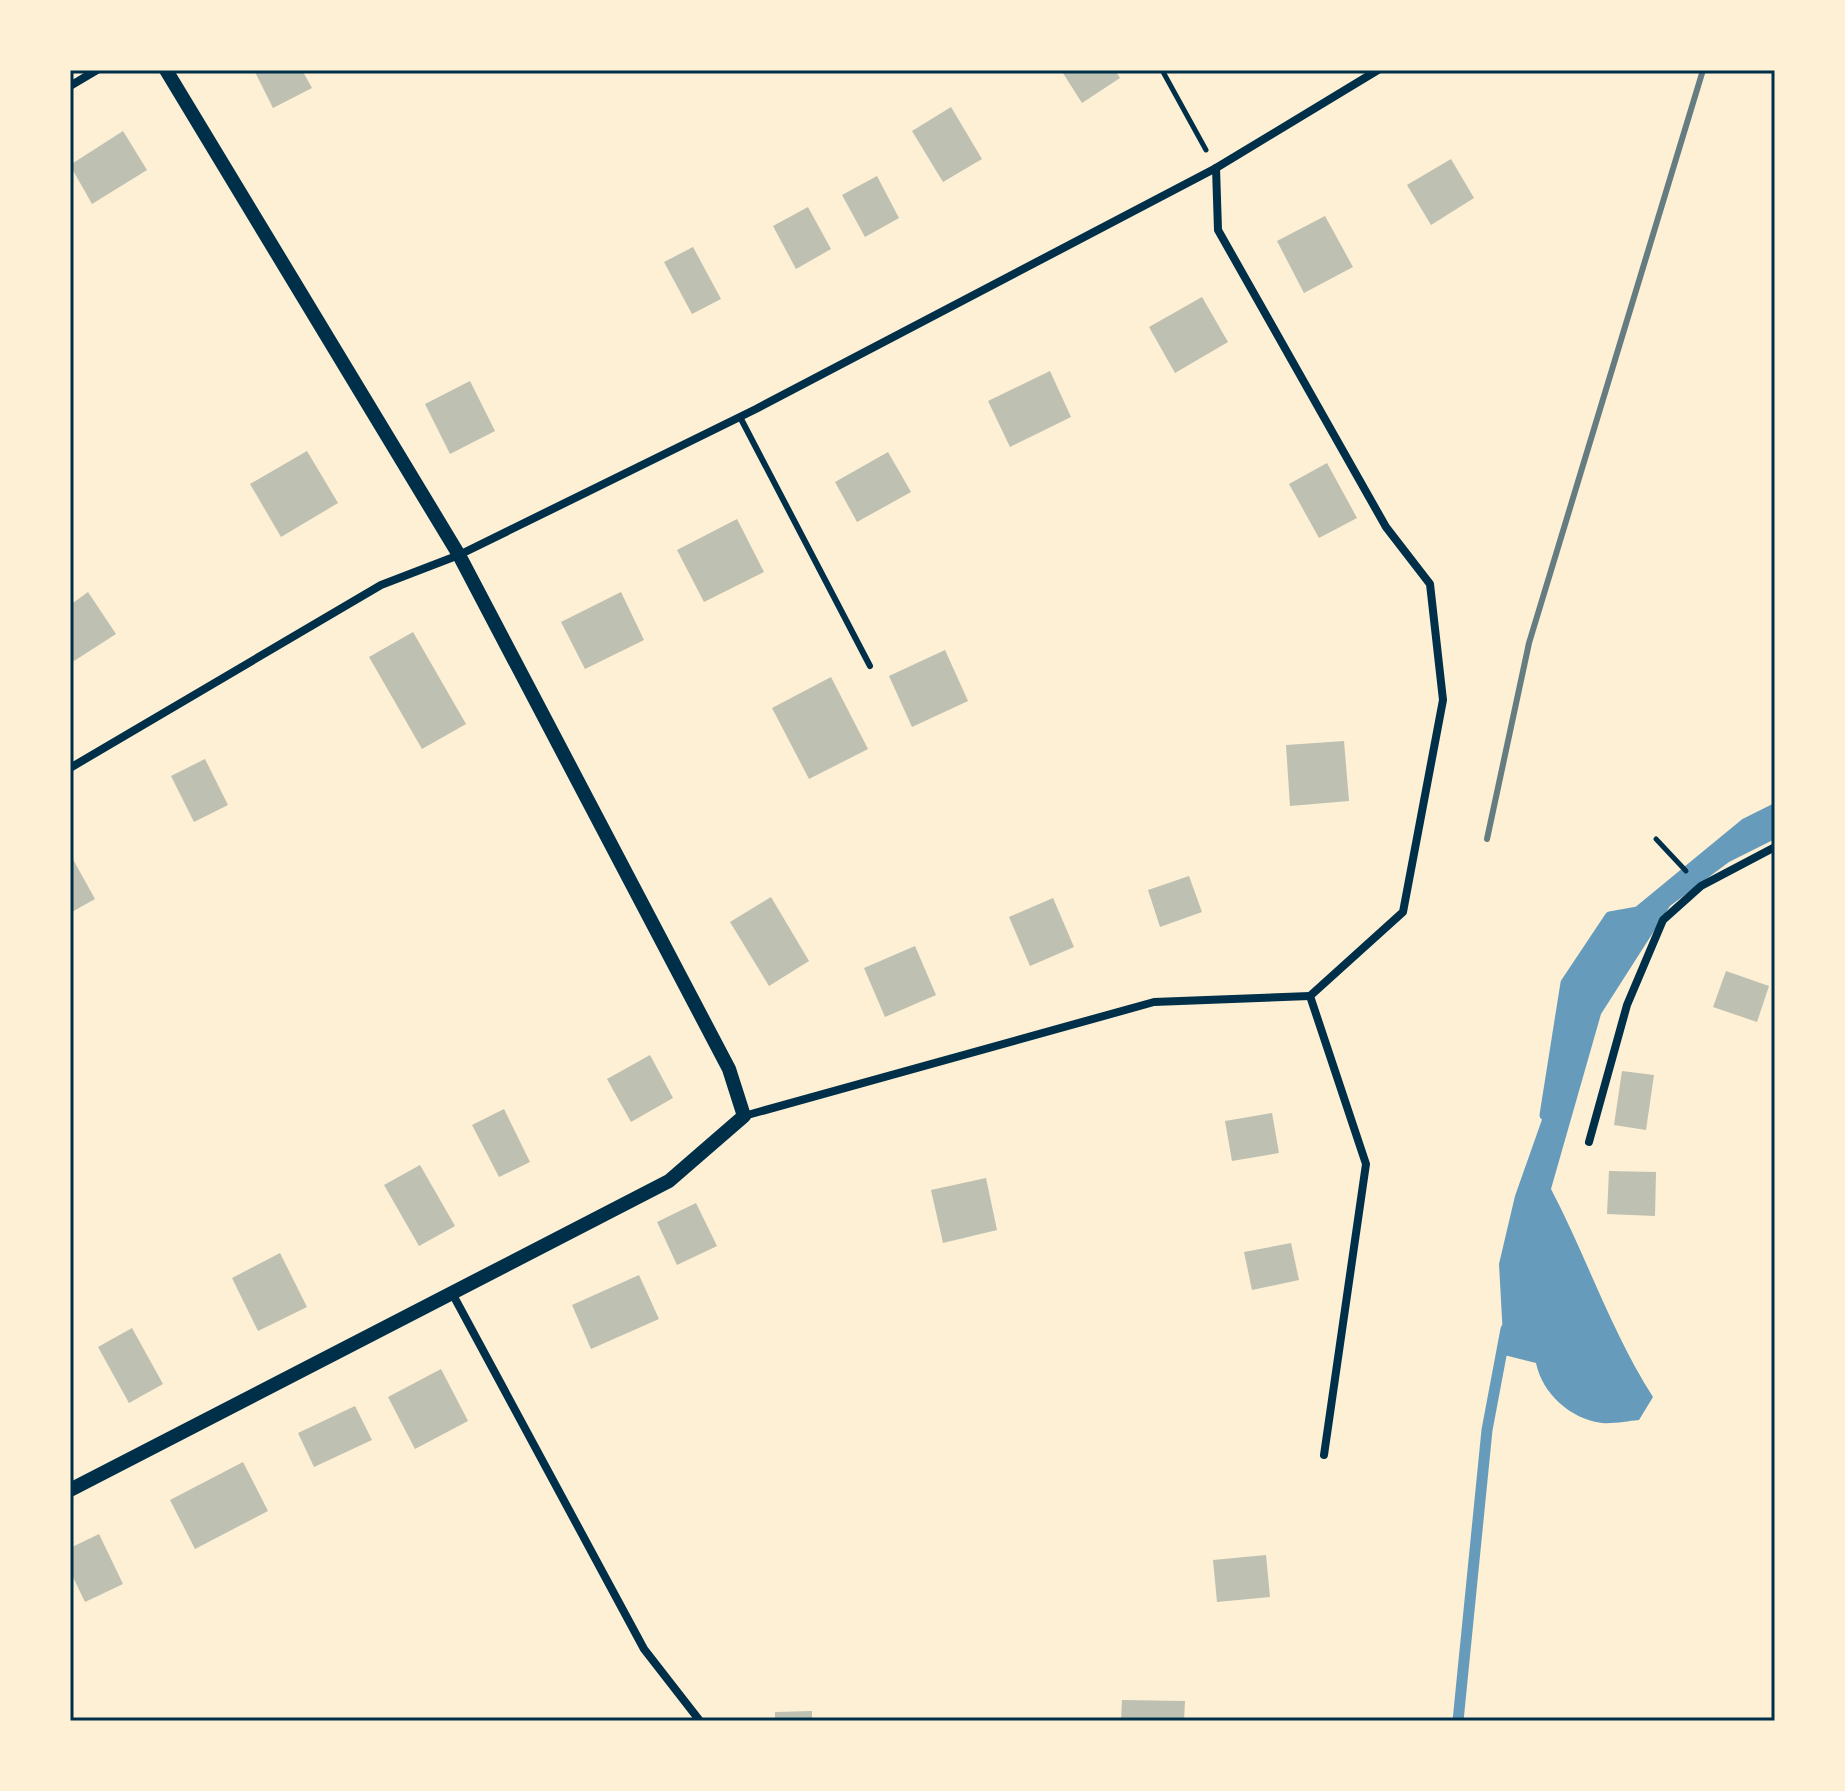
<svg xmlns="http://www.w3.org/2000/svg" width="1845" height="1791" viewBox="0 0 1845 1791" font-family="Barlow,sans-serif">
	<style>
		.water { fill: #669bbc }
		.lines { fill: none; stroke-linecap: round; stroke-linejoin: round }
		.stream { stroke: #669bbc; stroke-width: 11 }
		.building { fill: #bec0b2 }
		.path { stroke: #003049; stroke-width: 5 }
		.service { stroke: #003049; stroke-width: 6 }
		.minor { stroke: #003049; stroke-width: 8 }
		.tertiary { stroke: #003049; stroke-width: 14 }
		.rail { stroke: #657d81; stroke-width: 6 }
		.neatline { fill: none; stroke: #003049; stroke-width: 3 }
	</style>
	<rect width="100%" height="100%" fill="#fdf0d5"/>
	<path class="water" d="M1775 808V839L1729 862 1670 906 1601 1014 1551 1189C1587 1258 1611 1331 1653 1397L1639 1420C1628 1421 1613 1424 1602 1423 1570 1419 1542 1393 1536 1363L1504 1355 1499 1264 1515 1196 1545 1111 1566 983 1610 917 1638 912 1745 824Z"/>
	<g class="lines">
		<g class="stream">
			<polyline points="1545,1115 1566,983 1610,917 1638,912 1745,824 1775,809"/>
			<polyline points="1458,1721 1487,1430 1506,1329"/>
		</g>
	</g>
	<g class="building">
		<polygon points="254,70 302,70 312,88 273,108"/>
		<polygon points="1061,70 1115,70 1120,78 1082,103"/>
		<polygon points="951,107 982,159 943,182 912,131"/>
		<polygon points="123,131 147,170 92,204 70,165"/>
		<polygon points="1451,159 1474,198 1431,225 1407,185"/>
		<polygon points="877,176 899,218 865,237 842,195"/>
		<polygon points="808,207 831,249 796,269 773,226"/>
		<polygon points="1325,216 1353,267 1304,293 1277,241"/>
		<polygon points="693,247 721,299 692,314 664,262"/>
		<polygon points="1202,297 1228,342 1175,373 1149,327"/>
		<polygon points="1050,371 1071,417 1010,447 988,401"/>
		<polygon points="470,381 495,431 450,454 425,404"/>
		<polygon points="307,451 338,503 281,537 250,484"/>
		<polygon points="888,452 911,492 857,522 835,482"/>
		<polygon points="1327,463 1357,518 1319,538 1289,484"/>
		<polygon points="737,519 764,572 704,602 677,550"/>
		<polygon points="88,592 116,634 74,661 70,654 70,605"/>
		<polygon points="621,592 644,640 585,669 561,622"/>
		<polygon points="413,632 466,724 422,749 369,657"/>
		<polygon points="945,650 968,701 912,727 889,676"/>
		<polygon points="831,677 868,749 809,779 772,708"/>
		<polygon points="1344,741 1349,801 1290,806 1286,745"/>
		<polygon points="205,759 228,805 194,822 171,776"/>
		<polygon points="70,854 95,899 70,913"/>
		<polygon points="1189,876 1202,912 1160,927 1148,890"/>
		<polygon points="771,897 809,961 769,986 730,922"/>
		<polygon points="1053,898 1074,947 1030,966 1009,917"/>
		<polygon points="915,946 936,995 885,1017 864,968"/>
		<polygon points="1726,971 1769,986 1757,1022 1713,1007"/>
		<polygon points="650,1055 673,1098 631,1122 607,1079"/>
		<polygon points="1622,1071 1654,1075 1646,1130 1614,1125"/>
		<polygon points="504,1109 530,1162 499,1177 472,1125"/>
		<polygon points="1272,1113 1279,1153 1232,1161 1225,1121"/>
		<polygon points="420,1165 455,1226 419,1246 384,1185"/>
		<polygon points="1609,1171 1656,1172 1655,1216 1607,1214"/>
		<polygon points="986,1178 997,1230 943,1243 931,1190"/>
		<polygon points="696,1203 717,1246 677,1265 657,1222"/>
		<polygon points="1291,1243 1299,1280 1252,1290 1244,1252"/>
		<polygon points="280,1253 307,1307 258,1331 232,1278"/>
		<polygon points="639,1275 659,1319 591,1349 572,1305"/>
		<polygon points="132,1328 163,1384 129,1403 98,1347"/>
		<polygon points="441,1369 468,1421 415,1449 388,1397"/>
		<polygon points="355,1406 372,1440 314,1467 298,1433"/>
		<polygon points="243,1462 268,1511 195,1549 170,1500"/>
		<polygon points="99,1534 123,1584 85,1602 70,1571 70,1548"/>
		<polygon points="1266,1555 1270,1597 1217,1602 1213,1560"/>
		<polygon points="1122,1700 1185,1701 1184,1721 1121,1721"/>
		<polygon points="812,1711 812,1721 775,1721 775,1712"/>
	</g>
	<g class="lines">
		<g class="path">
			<polyline points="1162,70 1206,150"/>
			<polyline points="1656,839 1686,871"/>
		</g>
		<polyline class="service" points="740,417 870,666"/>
		<g class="minor">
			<polyline points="70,86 97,70"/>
			<polyline points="1216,168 1218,230 1386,527 1430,584 1443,700 1403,912 1310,996"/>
			<polyline points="70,768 381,585 459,555 756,409 1216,168 1378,70"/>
			<polyline points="1310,996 1366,1164 1324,1455"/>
			<polyline points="744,1116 1154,1002 1310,996"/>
			<polyline points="1589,1142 1627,1005 1663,920 1701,886 1775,847"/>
			<polyline points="452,1293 644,1649 700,1721"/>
		</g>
		<polyline class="tertiary" points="70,1490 669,1181 744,1116 729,1069 459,555 166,70"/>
		<polyline class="rail" points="1487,839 1529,643 1703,70"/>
	</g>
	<rect width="1845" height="1791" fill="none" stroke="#fdf0d5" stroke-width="144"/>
	<rect x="72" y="72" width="1701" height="1647" class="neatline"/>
</svg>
